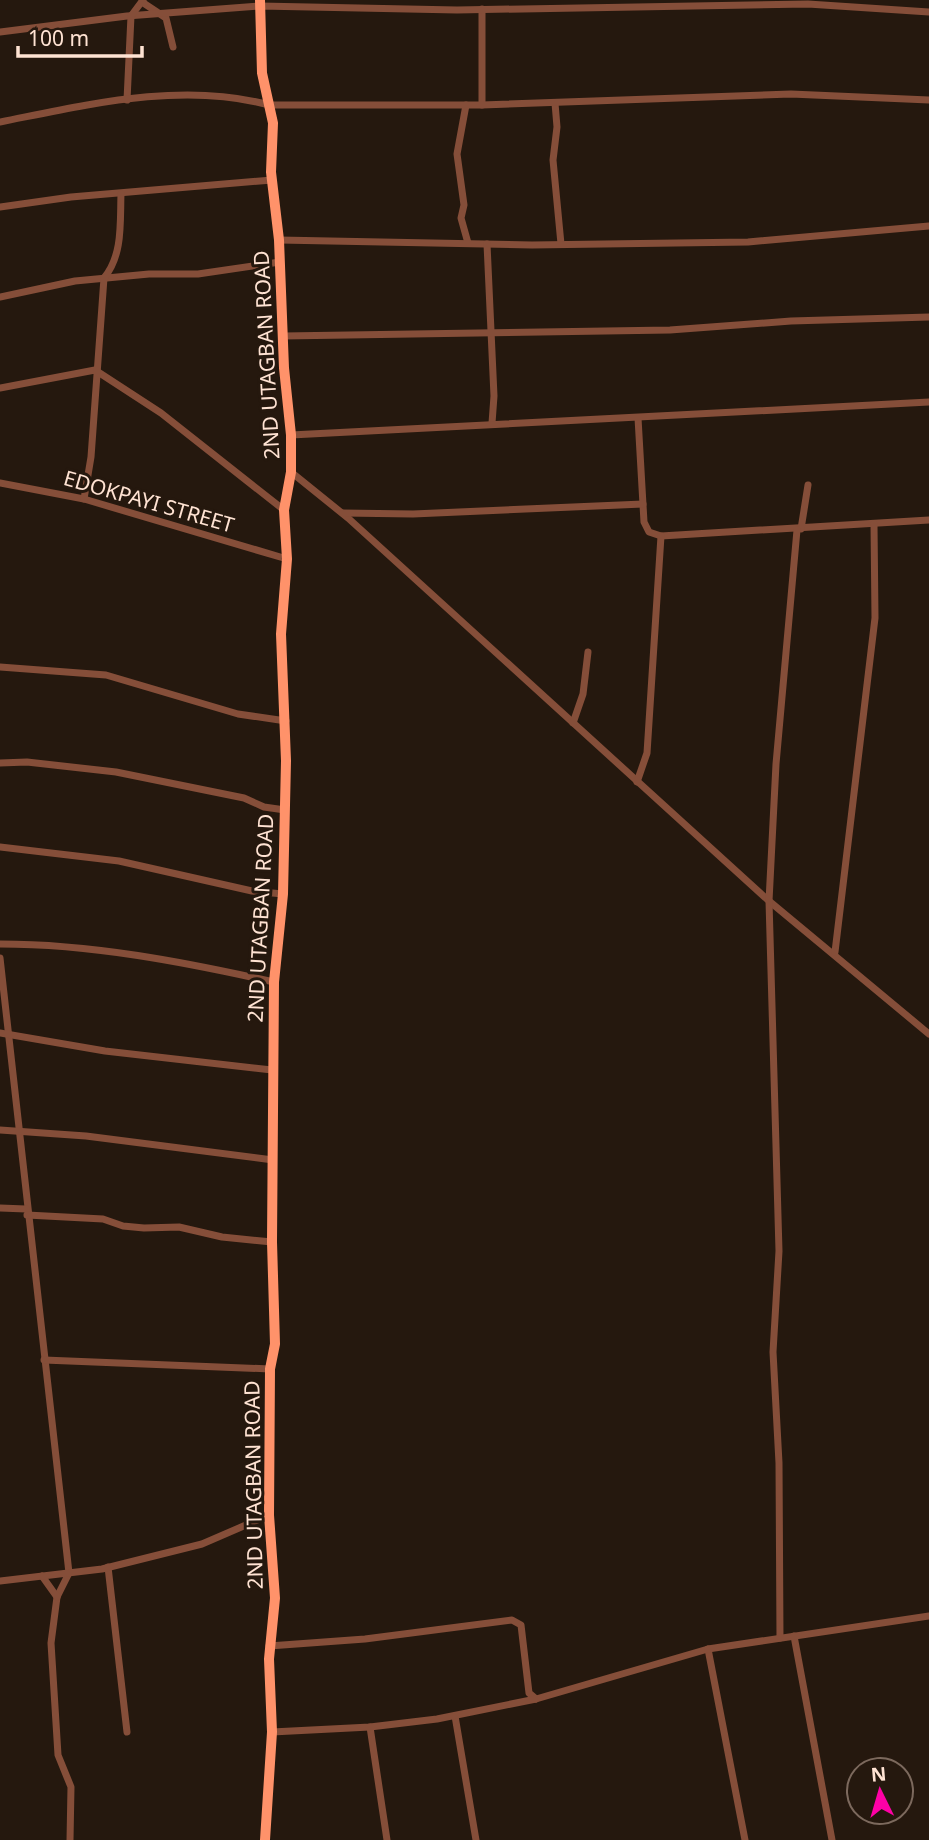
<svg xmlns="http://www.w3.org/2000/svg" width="929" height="1840" viewBox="0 0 929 1840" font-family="'Noto Sans',sans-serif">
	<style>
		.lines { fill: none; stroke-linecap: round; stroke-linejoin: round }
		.street { stroke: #854e39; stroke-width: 7 }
		.secondary { stroke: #ff926a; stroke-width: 10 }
		.labels { text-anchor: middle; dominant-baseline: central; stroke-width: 6; stroke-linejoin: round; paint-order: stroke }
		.street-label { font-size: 21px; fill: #ffe3d3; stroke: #25180e }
	</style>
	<rect width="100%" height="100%" fill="#25180e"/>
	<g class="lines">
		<g class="street">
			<polyline points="142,2 166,18 173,47"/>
			<polyline points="482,9 482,105"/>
			<polyline points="0,32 127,16 260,6 457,10 808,4 929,12"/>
			<polyline points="127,100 131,16 143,0"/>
			<polyline points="555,103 557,127 553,160 561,244"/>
			<polyline points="466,105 457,154 464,205 461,218 468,243"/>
			<path d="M0 122C86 105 182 81 269 105H482L791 94 929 100"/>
			<polyline points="0,207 71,197 272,180"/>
			<polyline points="279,240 532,245 748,242 929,226"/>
			<polyline points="487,244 494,396 492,423"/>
			<polyline points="0,297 75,281 149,274 198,274 280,262"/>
			<polyline points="283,336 670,330 791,321 929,317"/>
			<polyline points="0,388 95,370 161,413 284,510"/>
			<polyline points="638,418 644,522 649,532 661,536 929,520"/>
			<polyline points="291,435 929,402"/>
			<polyline points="291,472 348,518 769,901 929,1034"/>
			<polyline points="0,483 84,499 287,559"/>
			<path d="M84 499 91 457 104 278C123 255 120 223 121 194"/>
			<polyline points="343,513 413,514 643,504"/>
			<polyline points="801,529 808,485"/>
			<polyline points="0,667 106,675 238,714 286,721"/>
			<polyline points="573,723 583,694 588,652"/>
			<polyline points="0,763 27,762 116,772 244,798 264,807 285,810"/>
			<polyline points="637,782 647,753 661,536"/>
			<polyline points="0,847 119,861 252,891 283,894"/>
			<path d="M0 944C92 944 184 962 274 982"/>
			<polyline points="835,952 875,618 874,524"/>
			<polyline points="0,958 69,1573"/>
			<polyline points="0,1033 105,1051 272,1070"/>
			<polyline points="0,1130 86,1136 273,1160"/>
			<polyline points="0,1208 26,1209"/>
			<polyline points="27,1215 103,1219 123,1226 144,1228 179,1227 222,1237 272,1242"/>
			<polyline points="44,1360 270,1369"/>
			<polyline points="108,1567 127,1732"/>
			<polyline points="69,1573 57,1597 51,1643 58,1755 71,1787 70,1840"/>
			<polyline points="42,1576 57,1597"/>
			<polyline points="0,1581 102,1569 202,1544 269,1515"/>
			<polyline points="794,1636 832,1840"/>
			<polyline points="780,1638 779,1463 773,1352 779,1251 769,901 776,764 797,530"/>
			<polyline points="269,1646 365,1639 512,1620 521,1625 529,1693 536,1699"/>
			<polyline points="708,1649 745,1840"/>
			<polyline points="455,1716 476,1840"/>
			<polyline points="370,1727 387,1840"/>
			<polyline points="272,1732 370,1727 437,1719 536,1699 708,1649 929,1616"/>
		</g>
		<polyline class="secondary" points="260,0 262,73 273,123 271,172 279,240 284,368 291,435 291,472 284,510 287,559 281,634 286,761 283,894 274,982 272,1242 275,1344 270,1369 269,1515 275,1598 269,1659 272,1732 265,1840"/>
	</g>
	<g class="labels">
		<g class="street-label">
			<text transform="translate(266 355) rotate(-93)">2ND UTAGBAN ROAD</text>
			<text transform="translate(149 501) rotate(16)">EDOKPAYI STREET</text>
			<text transform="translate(260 918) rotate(-87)">2ND UTAGBAN ROAD</text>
			<text transform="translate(253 1485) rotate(-91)">2ND UTAGBAN ROAD</text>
		</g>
	</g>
	<g transform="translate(880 1791) rotate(355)"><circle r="33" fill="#25180e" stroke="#7c695d" stroke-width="2"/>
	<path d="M0-5L12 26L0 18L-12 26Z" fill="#fe00a6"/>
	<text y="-10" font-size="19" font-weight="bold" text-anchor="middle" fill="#ffe3d3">N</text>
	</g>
	<path d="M18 46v10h124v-10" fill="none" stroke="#ffe3d3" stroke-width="3.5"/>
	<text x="28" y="46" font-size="21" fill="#ffe3d3" stroke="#25180e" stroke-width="5" paint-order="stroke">100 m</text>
</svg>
